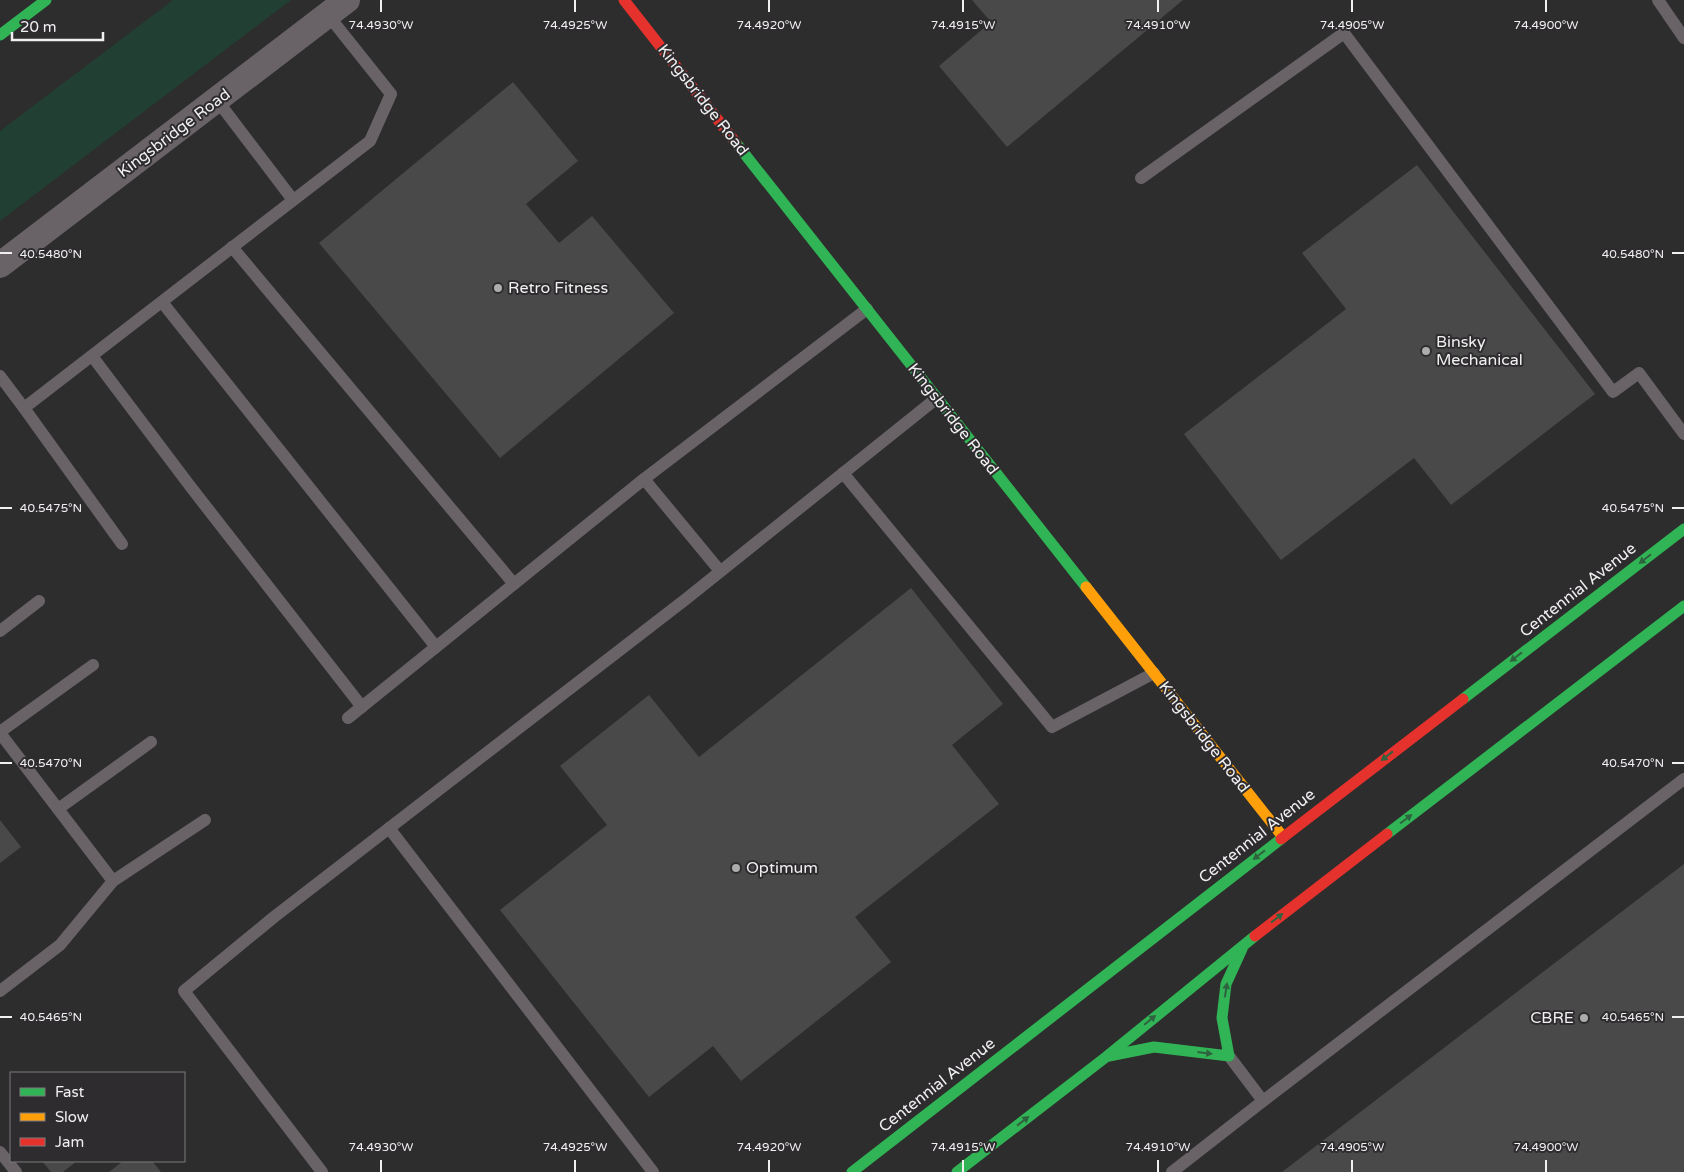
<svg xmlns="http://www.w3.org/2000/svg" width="1684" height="1172" viewBox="0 0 1684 1172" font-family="'Varela Round',sans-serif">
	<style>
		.green { fill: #213f32 }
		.building { fill: #494949 }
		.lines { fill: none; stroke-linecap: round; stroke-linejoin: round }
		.lane { stroke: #696368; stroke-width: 12 }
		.street { stroke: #696368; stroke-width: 26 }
		.fast { stroke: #30b455; stroke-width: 11 }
		.slow { stroke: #ff9f0a; stroke-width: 11 }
		.jam { stroke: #e5322d; stroke-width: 11 }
		.oneway { fill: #2f623e }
		.ticks { fill: none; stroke: #f1f0f1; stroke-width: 2 }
		.poi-dot { fill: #acacac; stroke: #2e2c2e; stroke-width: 2 }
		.labels { text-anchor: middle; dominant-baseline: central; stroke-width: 4; stroke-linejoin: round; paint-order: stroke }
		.street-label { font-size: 16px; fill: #f1f0f1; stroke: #2e2c2e }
		.poi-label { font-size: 16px; fill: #f1f0f1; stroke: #2e2c2e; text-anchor: start }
		.ticks-label { font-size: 12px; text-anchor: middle; fill: #f1f0f1; stroke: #2e2c2e; stroke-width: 4; stroke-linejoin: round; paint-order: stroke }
	</style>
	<rect width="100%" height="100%" fill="#2d2d2d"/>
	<polygon class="green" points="173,0 291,0 0,221 0,131"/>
	<g class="building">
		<polygon points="972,0 1183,0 1007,147 939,66 991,22"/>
		<polygon points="513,82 578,161 526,204 559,243 592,216 674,313 500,458 319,243"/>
		<polygon points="1417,165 1595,394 1451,505 1414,458 1281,560 1184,434 1346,309 1302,253"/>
		<polygon points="911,588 1003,704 952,745 999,804 855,917 891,962 741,1081 713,1046 649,1097 500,910 607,825 560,766 649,695 699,757"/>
		<polygon points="0,820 21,847 0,863"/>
		<polygon points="1684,864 1684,1172 1282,1172"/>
		<polygon points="42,1161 77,1161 63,1172 51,1172"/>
		<polygon points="123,1161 152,1161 161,1172 109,1172"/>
	</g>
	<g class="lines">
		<g class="lane">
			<polyline points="1658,0 1684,38"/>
			<polyline points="217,100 293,200"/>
			<polyline points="1141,178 1344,33 1613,392 1639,373 1684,434"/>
			<polyline points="232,247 514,584"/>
			<polyline points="162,302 436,647"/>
			<polyline points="92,356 190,486 362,707"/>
			<polyline points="0,376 24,408 370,141 391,94 328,15"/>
			<polyline points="24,408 122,544"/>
			<polyline points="843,473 1052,727 1154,673"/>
			<polyline points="644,479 720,571"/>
			<polyline points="0,631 39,601"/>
			<polyline points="348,718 644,479 867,309"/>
			<polyline points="0,732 93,665"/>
			<polyline points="0,733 113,881 60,945 0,991"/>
			<polyline points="58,809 151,742"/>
			<polyline points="389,828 653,1172"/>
			<polyline points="113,881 205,820"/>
			<polyline points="1229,1056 1263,1101"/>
			<polyline points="0,1152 16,1172"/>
			<polyline points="322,1172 184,991 274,917 686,599 937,398"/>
			<polyline points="1172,1172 1263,1101 1684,779"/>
		</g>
		<polyline class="street" points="0,265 347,0"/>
		<g class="fast">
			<polyline points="0,35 46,0"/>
			<polyline points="736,143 1086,587"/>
			<polyline points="1463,699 1684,529"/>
			<polyline points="1387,834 1684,606"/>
			<polyline points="1109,1056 1154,1047 1229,1056 1222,1018 1226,984 1242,949"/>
			<polyline points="852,1172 1281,839"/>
			<polyline points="957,1172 1106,1057 1255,936"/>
		</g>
		<polyline class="slow" points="1086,587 1283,837"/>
		<g class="jam">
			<polyline points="624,0 736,143"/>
			<polyline points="1281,839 1463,699"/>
			<polyline points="1255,936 1387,834"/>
		</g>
	</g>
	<defs><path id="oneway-solid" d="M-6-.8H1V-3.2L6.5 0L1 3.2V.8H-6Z" transform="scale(1.25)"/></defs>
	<g class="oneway">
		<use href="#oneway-solid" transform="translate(1645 559) rotate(142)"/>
		<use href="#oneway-solid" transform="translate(1516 657) rotate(142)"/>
		<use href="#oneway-solid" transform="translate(1387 756) rotate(142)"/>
		<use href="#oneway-solid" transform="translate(1406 819) rotate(-37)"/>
		<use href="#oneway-solid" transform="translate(1259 855) rotate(142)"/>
		<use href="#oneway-solid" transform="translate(1277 918) rotate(-37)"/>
		<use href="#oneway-solid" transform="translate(1226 990) rotate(-81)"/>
		<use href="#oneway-solid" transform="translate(1150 1020) rotate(-39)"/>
		<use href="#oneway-solid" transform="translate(1205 1053) rotate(7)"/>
		<use href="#oneway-solid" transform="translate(1023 1121) rotate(-38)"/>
	</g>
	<path class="ticks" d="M381 0V12M575 0V12M769 0V12M963 0V12M1158 0V12M1352 0V12M1546 0V12M0 253H12M1672 253H1684M0 508H12M1672 508H1684M0 763H12M1672 763H1684M0 1017H12M1672 1017H1684M381 1160V1172M575 1160V1172M769 1160V1172M963 1160V1172M1158 1160V1172M1352 1160V1172M1546 1160V1172"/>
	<g class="poi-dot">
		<circle cx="498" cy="288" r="5"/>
		<circle cx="1426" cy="351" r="5"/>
		<circle cx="736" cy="868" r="5"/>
		<circle cx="1584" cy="1018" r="5"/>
	</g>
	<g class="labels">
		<g class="street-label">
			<text transform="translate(703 100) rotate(52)">Kingsbridge Road</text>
			<text transform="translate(174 133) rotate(-37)">Kingsbridge Road</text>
			<text transform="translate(953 419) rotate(52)">Kingsbridge Road</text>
			<text transform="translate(1578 590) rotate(-38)">Centennial Avenue</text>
			<text transform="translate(1204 737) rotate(52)">Kingsbridge Road</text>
			<text transform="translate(1257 836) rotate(-38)">Centennial Avenue</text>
			<text transform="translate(937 1085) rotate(-38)">Centennial Avenue</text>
		</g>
		<g class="poi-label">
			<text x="508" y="288">Retro Fitness</text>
			<text x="1436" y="342">Binsky<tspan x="1436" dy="18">Mechanical</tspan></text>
			<text x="746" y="868">Optimum</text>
			<text x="1574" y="1018" text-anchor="end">CBRE</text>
		</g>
	</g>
	<g class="ticks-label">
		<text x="381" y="29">74.4930°W</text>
		<text x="575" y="29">74.4925°W</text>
		<text x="769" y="29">74.4920°W</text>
		<text x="963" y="29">74.4915°W</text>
		<text x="1158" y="29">74.4910°W</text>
		<text x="1352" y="29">74.4905°W</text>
		<text x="1546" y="29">74.4900°W</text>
		<text x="51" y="258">40.5480°N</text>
		<text x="1633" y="258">40.5480°N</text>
		<text x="51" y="512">40.5475°N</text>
		<text x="1633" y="512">40.5475°N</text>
		<text x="51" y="767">40.5470°N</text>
		<text x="1633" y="767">40.5470°N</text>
		<text x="51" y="1021">40.5465°N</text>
		<text x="1633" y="1021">40.5465°N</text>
		<text x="381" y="1151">74.4930°W</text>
		<text x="575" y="1151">74.4925°W</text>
		<text x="769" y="1151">74.4920°W</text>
		<text x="963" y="1151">74.4915°W</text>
		<text x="1158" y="1151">74.4910°W</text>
		<text x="1352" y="1151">74.4905°W</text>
		<text x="1546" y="1151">74.4900°W</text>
	</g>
	<rect x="10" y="1072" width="175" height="90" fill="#2e2c2e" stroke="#7c7a7c"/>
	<rect x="20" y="1088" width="25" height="8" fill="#30b455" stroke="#7c7a7c"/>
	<text x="55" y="1097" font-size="15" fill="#f1f0f1">Fast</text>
	<rect x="20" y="1113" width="25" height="8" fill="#ff9f0a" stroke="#7c7a7c"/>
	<text x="55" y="1122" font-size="15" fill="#f1f0f1">Slow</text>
	<rect x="20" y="1138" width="25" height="8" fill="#e5322d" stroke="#7c7a7c"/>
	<text x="55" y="1147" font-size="15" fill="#f1f0f1">Jam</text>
	<path d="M12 32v8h91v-8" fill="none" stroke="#f1f0f1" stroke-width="2.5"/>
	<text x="20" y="32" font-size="15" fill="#f1f0f1" stroke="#2e2c2e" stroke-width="4" paint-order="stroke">20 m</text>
</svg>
